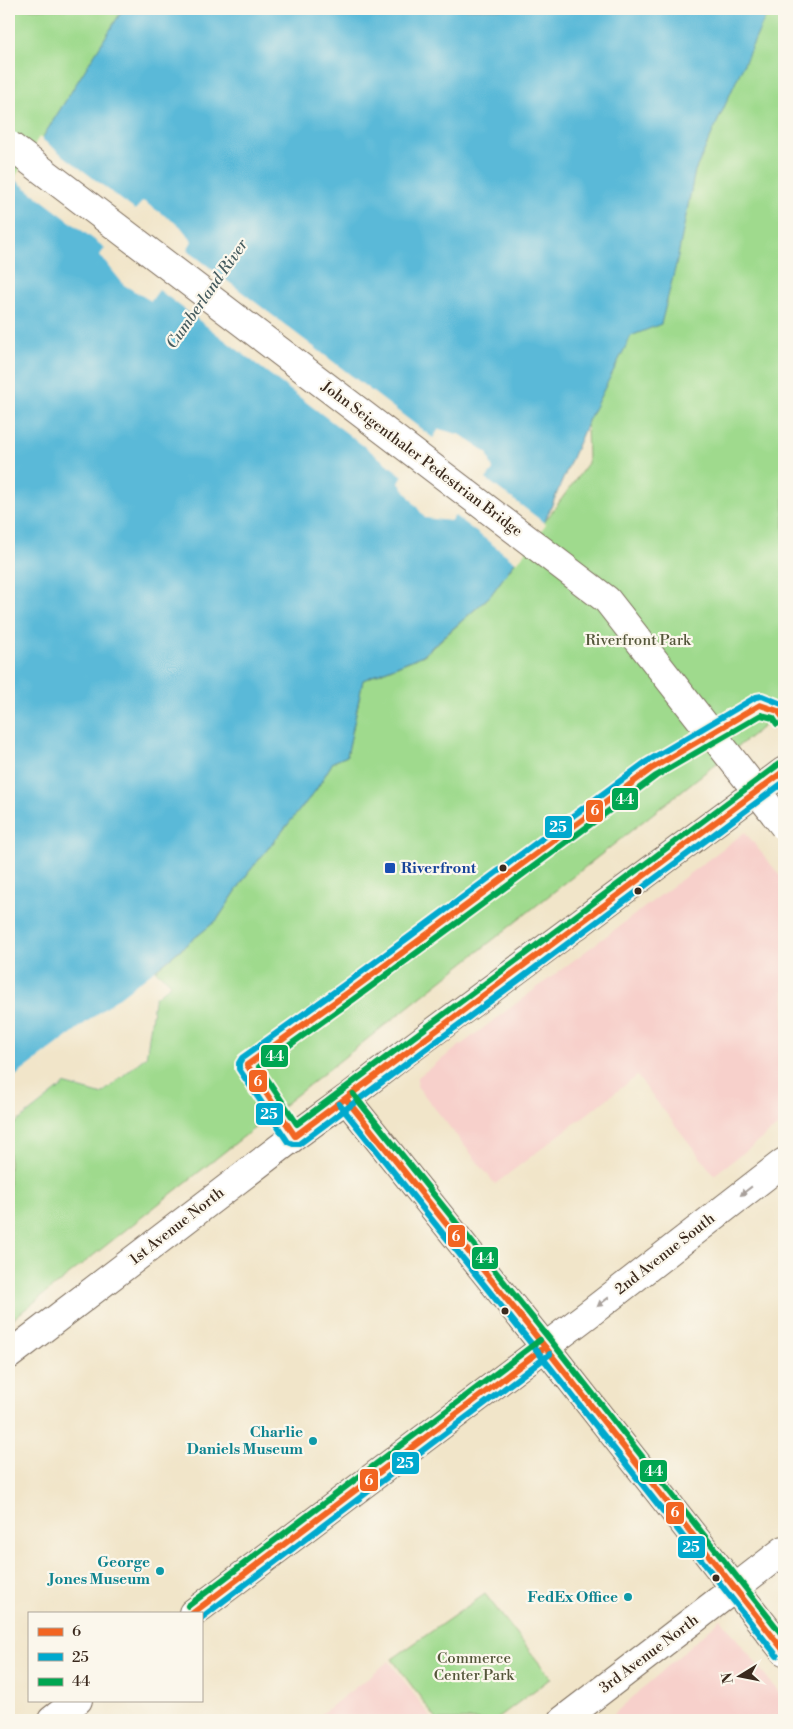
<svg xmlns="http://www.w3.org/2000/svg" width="793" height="1729" viewBox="0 0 793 1729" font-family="'Libre Bodoni',serif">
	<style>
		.built { fill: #f7d0cb }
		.park { fill: #9fda8d; stroke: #6d8256 }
		.water { fill: #5ab9d8; stroke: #4a727b }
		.pier { fill: #f1e5c9 }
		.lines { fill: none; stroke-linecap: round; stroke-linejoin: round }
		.street-casing { stroke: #7b6b5a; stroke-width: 30 }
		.secondary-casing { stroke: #7b6b5a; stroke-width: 30 }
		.primary-casing { stroke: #7b6b5a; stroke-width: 30 }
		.street { stroke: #fff; stroke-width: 28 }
		.secondary { stroke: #fff; stroke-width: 28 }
		.primary { stroke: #fff; stroke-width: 28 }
		.street-bridge-casing { stroke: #7b6b5a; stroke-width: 30; stroke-linecap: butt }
		.street-bridge { stroke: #fff; stroke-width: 28 }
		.bus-1-casing { stroke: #fbf7ec; stroke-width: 10 }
		.bus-2-casing { stroke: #fbf7ec; stroke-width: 10 }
		.bus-3-casing { stroke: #fbf7ec; stroke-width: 10 }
		.bus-1 { stroke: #f26522; stroke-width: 6 }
		.bus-2 { stroke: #00a9ce; stroke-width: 6 }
		.bus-3 { stroke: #00a651; stroke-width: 6 }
		.oneway { fill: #a79f9a }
		.transit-dot { fill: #1a4fb4; stroke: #fbf7ec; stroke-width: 2 }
		.bus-dot { fill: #3b2a1e; stroke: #fbf7ec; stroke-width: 2 }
		.culture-dot { fill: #0f9aa8; stroke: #fbf7ec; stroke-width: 2 }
		.labels { text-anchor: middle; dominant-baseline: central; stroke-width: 4.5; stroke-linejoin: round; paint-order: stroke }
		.street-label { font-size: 15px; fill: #3b2a1e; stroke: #fbf7ec }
		.park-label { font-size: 15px; fill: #54563a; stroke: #fbf7ec }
		.transit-label { font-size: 15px; font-weight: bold; fill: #164399; stroke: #fbf7ec; text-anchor: start }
		.culture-label { font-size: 15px; font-weight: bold; fill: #0d838f; stroke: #fbf7ec; text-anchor: end }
		.water-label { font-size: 16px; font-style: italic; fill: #465c5f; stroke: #fbf7ec }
		.line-badge { stroke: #fbf7ec; stroke-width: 2 }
		.badge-label { font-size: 14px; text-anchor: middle; font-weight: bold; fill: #fff }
	</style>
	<rect width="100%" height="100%" fill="#fbf7ec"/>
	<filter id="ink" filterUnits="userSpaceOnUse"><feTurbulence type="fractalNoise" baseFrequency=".02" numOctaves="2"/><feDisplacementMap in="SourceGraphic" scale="10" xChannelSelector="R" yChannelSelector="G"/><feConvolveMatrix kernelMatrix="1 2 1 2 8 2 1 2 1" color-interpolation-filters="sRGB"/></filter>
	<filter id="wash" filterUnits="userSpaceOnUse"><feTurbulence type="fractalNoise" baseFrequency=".0096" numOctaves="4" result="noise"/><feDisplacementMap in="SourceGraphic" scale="20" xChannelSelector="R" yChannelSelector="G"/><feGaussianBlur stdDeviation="1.12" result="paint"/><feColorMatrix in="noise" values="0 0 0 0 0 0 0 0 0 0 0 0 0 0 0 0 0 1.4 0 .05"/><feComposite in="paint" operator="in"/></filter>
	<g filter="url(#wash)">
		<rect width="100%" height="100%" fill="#f1e5c9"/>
		<g class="built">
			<polygon points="745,832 784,881 784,1122 714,1175 637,1076 495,1184 417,1086 418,1077"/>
			<polygon points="721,1619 784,1699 784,1720 607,1720"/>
			<polygon points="389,1661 433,1720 314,1720"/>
		</g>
		<g class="park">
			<polygon points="9,9 124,9 9,233"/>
			<polygon points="768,9 784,9 784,710 9,1322 9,1128 65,1084 101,1094 146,1056 154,998 162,977 155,970 217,920 248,873 316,790 333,762 347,756 363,680 424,655 490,596 588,463 587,423 726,98"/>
			<polygon points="485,1594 551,1678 495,1720 437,1720 392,1659"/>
		</g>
		<polygon class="water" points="123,9 769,9 695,171 677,261 661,324 631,336 587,423 545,521 490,596 423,655 363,680 347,756 333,762 316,790 248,873 217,920 155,970 171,984 154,998 146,1056 101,1094 65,1084 9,1128 9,191"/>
		<g class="pier">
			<polygon points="39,137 135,210 143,201 180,226 192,241 187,250 433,438 439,429 461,435 487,453 493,470 486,479 546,524 517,563 455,516 450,521 425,518 399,483 403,476 159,290 151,301 124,285 100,255 105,248 14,179"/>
			<polygon points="155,970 171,984 154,998 146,1056 101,1094 65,1084 9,1128 9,1081"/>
		</g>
	</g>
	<g filter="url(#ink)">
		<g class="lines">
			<defs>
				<g id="street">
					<polyline points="9,1355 295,1136 346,1099"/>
					<polyline points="735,1588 784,1550"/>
				</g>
				<g id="secondary">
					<polyline points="193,1613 590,1313 784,1162"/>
					<polyline points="52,1720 78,1700"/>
					<polyline points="563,1720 735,1588"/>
				</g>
				<polyline id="primary" points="784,771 400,1057 346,1099 545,1347 784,1651"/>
			</defs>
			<use href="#street" class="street-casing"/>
			<use href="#secondary" class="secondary-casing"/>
			<use href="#primary" class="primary-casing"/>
			<use href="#street" class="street"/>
			<use href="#secondary" class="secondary"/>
			<use href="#primary" class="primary"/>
			<defs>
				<polyline id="street-bridge" points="9,145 607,600 784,826"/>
			</defs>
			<use href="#street-bridge" class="street-bridge-casing"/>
			<use href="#street-bridge" class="street-bridge"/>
			<defs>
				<g id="bus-1">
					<polyline points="784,719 778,711 760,705 651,769 349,992 247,1065 295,1136 784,771"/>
					<polyline points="346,1099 545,1347 784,1651"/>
					<polyline points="193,1613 545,1347"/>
				</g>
				<g id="bus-2">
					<polyline points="784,705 762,696 756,697 646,762 344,985 242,1058 239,1063 239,1069 288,1142 293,1144 299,1144 784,782"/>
					<polyline points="339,1104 538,1352 777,1656"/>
					<polyline points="201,1618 550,1354"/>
				</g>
				<g id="bus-3">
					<polyline points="777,724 773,718 761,715 656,776 354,999 259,1067 297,1124 779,764"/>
					<polyline points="353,1094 552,1342 784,1637"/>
					<polyline points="188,1606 540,1340"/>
				</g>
			</defs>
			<use href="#bus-1" class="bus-1-casing"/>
			<use href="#bus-2" class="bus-2-casing"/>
			<use href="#bus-3" class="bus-3-casing"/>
			<use href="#bus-1" class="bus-1"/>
			<use href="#bus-2" class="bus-2"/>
			<use href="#bus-3" class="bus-3"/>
		</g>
		<defs><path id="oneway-solid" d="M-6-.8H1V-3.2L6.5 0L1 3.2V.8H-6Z" transform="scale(1.25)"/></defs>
		<g class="oneway">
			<use href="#oneway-solid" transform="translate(746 1191) rotate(142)"/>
			<use href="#oneway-solid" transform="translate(603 1302) rotate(142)"/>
		</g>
	</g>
	<rect class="transit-dot" x="384" y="862" width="12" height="12" rx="2.5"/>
	<g class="bus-dot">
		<circle cx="503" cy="868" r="4.5"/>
		<circle cx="638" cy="891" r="4.5"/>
		<circle cx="505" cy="1311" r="4.5"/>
		<circle cx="716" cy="1578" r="4.5"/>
	</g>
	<g class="culture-dot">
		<circle cx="313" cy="1441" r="5"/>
		<circle cx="160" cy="1571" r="5"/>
		<circle cx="628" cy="1597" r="5"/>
	</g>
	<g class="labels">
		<g class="street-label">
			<text transform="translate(422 459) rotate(37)">John Seigenthaler Pedestrian Bridge</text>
			<text transform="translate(177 1226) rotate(-38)">1st Avenue North</text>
			<text transform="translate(665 1254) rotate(-38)">2nd Avenue South</text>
			<text transform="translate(649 1654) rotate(-37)">3rd Avenue North</text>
		</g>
		<g class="park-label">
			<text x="638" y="640">Riverfront Park</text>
			<text x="474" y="1658">Commerce<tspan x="474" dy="17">Center Park</tspan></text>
		</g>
		<g class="transit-label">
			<text x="401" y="868">Riverfront</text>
		</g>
		<g class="culture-label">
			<text x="303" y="1432">Charlie<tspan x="303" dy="17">Daniels Museum</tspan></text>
			<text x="150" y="1562">George<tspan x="150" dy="17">Jones Museum</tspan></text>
			<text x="618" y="1597">FedEx Office</text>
		</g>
		<g class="water-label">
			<text transform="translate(207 294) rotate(-55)">Cumberland River</text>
		</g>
	</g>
	<g class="line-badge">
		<rect x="611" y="787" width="28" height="24" rx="5" fill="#00a651"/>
		<rect x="585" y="799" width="19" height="24" rx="5" fill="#f26522"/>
		<rect x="544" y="815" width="29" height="24" rx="5" fill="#00a9ce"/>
		<rect x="260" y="1044" width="29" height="24" rx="5" fill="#00a651"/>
		<rect x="248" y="1069" width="20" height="24" rx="5" fill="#f26522"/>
		<rect x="255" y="1102" width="29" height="24" rx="5" fill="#00a9ce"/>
		<rect x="447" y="1224" width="19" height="24" rx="5" fill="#f26522"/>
		<rect x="471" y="1246" width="28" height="24" rx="5" fill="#00a651"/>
		<rect x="391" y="1451" width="29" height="24" rx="5" fill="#00a9ce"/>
		<rect x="639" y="1459" width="29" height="24" rx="5" fill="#00a651"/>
		<rect x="359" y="1468" width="20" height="24" rx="5" fill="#f26522"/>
		<rect x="665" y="1501" width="20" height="24" rx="5" fill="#f26522"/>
		<rect x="677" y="1535" width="29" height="24" rx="5" fill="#00a9ce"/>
	</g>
	<g class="badge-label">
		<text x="625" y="804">44</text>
		<text x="595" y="815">6</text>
		<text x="558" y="832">25</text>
		<text x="275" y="1061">44</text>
		<text x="258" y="1086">6</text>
		<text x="269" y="1119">25</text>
		<text x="456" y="1241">6</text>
		<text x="485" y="1263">44</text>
		<text x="405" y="1468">25</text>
		<text x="654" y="1476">44</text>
		<text x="369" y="1485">6</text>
		<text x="675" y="1517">6</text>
		<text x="691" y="1552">25</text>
	</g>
	<rect width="793" height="1729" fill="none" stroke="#fbf7ec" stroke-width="30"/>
	<rect x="28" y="1612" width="175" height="90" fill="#fbf7ec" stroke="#aea59a"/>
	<rect x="38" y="1628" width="25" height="8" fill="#f26522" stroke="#aea59a"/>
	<text x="72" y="1636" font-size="15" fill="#3b2a1e">6</text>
	<rect x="38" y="1653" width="25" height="8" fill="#00a9ce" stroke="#aea59a"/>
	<text x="72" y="1662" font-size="15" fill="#3b2a1e">25</text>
	<rect x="38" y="1678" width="25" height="8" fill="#00a651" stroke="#aea59a"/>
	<text x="72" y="1686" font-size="15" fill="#3b2a1e">44</text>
	<g transform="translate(740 1676) rotate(260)" stroke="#fbf7ec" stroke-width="4" paint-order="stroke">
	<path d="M0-4L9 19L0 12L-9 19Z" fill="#3b2a1e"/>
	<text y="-8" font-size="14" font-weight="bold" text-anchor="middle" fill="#3b2a1e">N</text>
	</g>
</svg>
